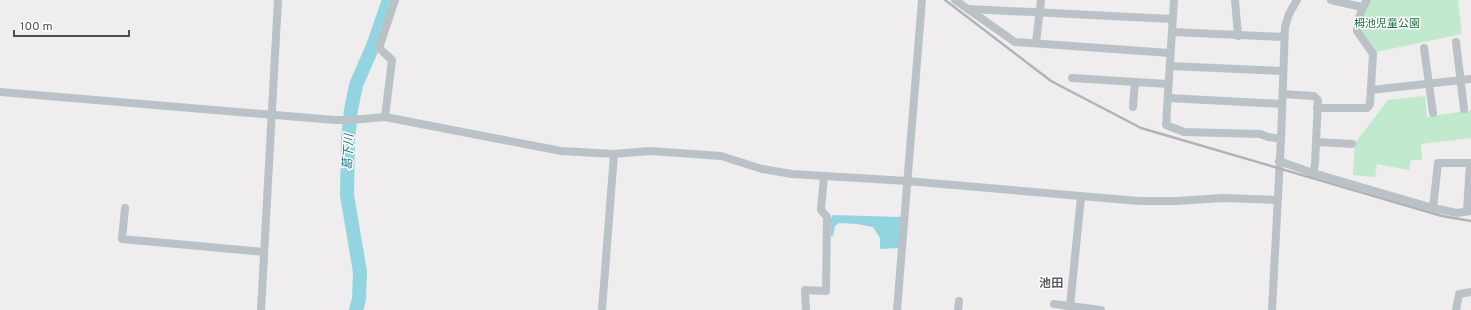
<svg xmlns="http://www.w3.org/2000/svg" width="1471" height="310" viewBox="0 0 1471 310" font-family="Overpass,'Noto Sans JP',sans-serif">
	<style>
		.green { fill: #c0e9cd }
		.water { fill: #92d5e0 }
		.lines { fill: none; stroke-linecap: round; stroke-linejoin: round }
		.river { stroke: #92d5e0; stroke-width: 14 }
		.minor { stroke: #bac2c8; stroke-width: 8 }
		.rail { stroke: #b0b3b7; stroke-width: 2.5 }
		.labels { text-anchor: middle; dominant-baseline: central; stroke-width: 3; stroke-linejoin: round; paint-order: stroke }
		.park-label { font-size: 11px; fill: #227044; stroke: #fff }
		.water-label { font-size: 12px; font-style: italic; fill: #1c7d8f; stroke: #fff }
		.neighbourhood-label { font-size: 12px; font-weight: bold; fill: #5b5e61; stroke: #fff }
	</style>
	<rect width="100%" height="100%" fill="#efeded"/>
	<g class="green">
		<path d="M1372 0H1458L1462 34 1376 52C1371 47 1362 39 1360 32 1357 22 1365 7 1372 0Z"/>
		<polygon points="1425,96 1427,117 1471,110 1471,138 1421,144 1422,160 1411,160 1409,170 1377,164 1375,177 1353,175 1355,143 1388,100"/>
	</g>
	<polygon class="water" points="833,215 901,217 899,248 880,249 880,238 873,227 857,224 839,223 835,226 833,236 831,236 831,218"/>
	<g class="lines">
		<polyline class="river" points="356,310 359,299 360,272 347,195 348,139 351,110 356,85 373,46 389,0"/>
		<g class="minor">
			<polyline points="955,0 1015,42 1170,53"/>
			<polyline points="1174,0 1166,125 1184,132 1260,134 1268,137 1281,139"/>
			<polyline points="1235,0 1238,36"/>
			<polyline points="1331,0 1362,7"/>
			<polyline points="969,9 1172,19"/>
			<polyline points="1172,32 1284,37"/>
			<polyline points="1456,42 1464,109"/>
			<polyline points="1036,43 1041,0"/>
			<polyline points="1424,48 1433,113"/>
			<polyline points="1170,66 1283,71"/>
			<polyline points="1072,78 1168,84"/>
			<polyline points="1371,90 1471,79"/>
			<polyline points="0,92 335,120 351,120 385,117 561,151 614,154 650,151 721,156 762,169 792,174 907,181 1139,201 1176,201 1223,198 1277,200"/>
			<polyline points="1283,94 1314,96 1318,100 1315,164 1313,173"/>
			<polyline points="1168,98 1282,104"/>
			<polyline points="1133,107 1135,82"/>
			<path d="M1317 108H1367L1370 104 1373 54 1357 31C1358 20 1361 9 1367 0"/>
			<polyline points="385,117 392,60 379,48 395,0"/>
			<polyline points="1316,142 1352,144"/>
			<polyline points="1279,161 1313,173 1433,208 1457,213 1471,211"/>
			<polyline points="125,208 122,239 264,252"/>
			<polyline points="1433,208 1438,163 1470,163 1467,211"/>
			<polyline points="1054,304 1101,310"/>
			<polyline points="1070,306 1081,197"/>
			<polyline points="261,310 278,0"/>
			<polyline points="602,310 614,154"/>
			<polyline points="806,310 805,290 826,291 827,217 821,210 824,176"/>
			<polyline points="897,310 922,0"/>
			<polyline points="958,310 959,301"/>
			<polyline points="1272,310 1281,139 1285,27 1289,14 1297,0"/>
			<polyline points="1456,310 1459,294 1471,292"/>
		</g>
		<polyline class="rail" points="945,0 1051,81 1141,128 1442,216 1471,221"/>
	</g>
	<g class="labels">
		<g class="park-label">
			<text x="1387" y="24">栂池児童公園</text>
		</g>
		<g class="water-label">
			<text transform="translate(349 152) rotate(-87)">葛下川</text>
		</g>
		<g class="neighbourhood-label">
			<text x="1051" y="284">池田</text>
		</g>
	</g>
	<path d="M14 30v6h115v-6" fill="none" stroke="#485158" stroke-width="2"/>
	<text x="20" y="30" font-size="12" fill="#485158" stroke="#ffffff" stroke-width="3" paint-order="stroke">100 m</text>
</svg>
